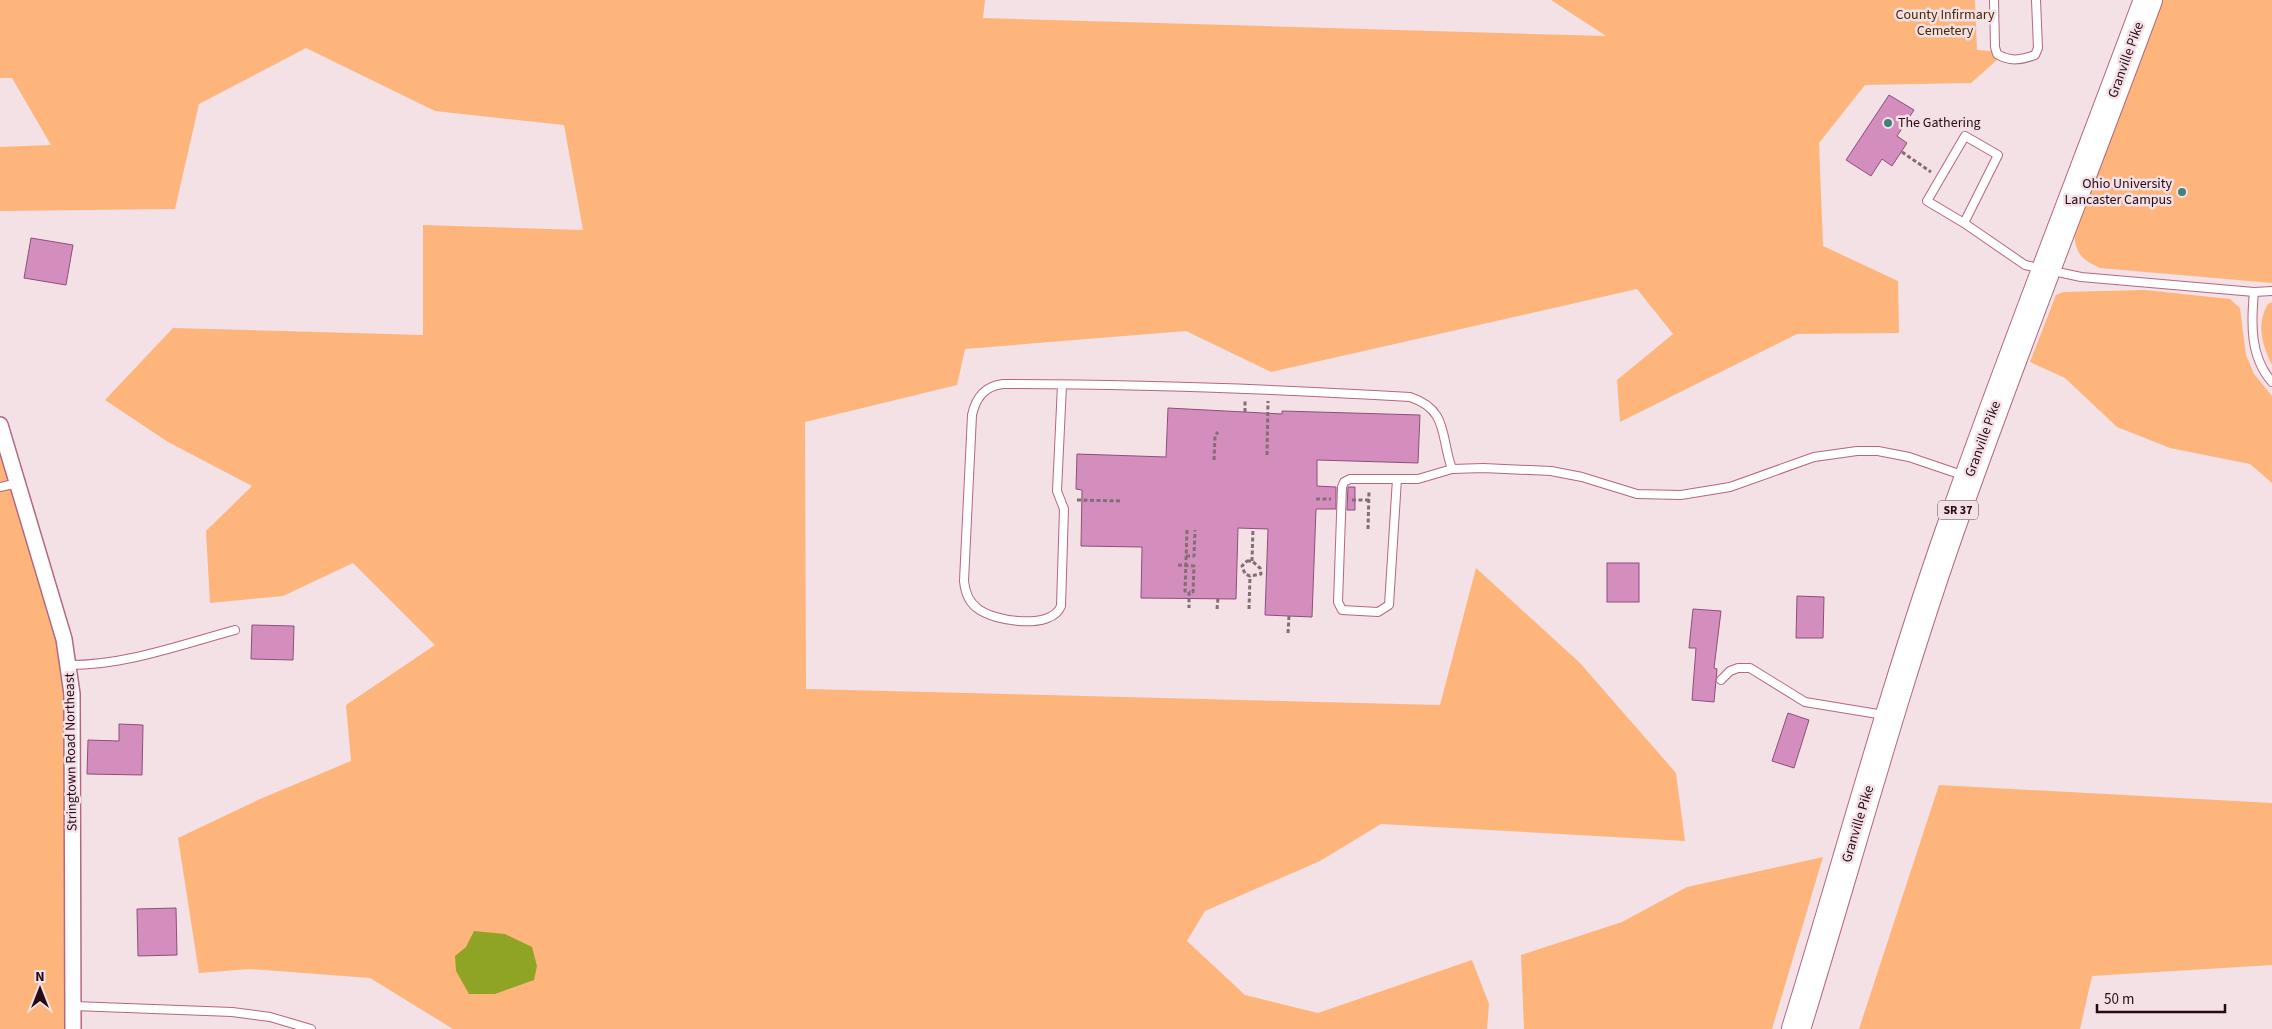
<svg xmlns="http://www.w3.org/2000/svg" width="2272" height="1029" viewBox="0 0 2272 1029" font-family="'Source Sans 3',sans-serif">
	<style>
		.green { fill: #fdb57c }
		.water { fill: #8fa424 }
		.building { fill: #d48ebe; stroke: #8e4e7b }
		.lines { fill: none; stroke-linecap: round; stroke-linejoin: round }
		.lane-casing { stroke: #b56681; stroke-width: 10 }
		.street-casing { stroke: #b56681; stroke-width: 18 }
		.highway-casing { stroke: #b56681; stroke-width: 30 }
		.path { stroke: #856c75; stroke-width: 3; stroke-dasharray: 4 2.5; stroke-linecap: butt }
		.lane { stroke: #fff; stroke-width: 8 }
		.street { stroke: #fff; stroke-width: 15 }
		.highway { stroke: #fff; stroke-width: 28 }
		.poi-dot { fill: #418477; stroke: #f3e1e6; stroke-width: 2 }
		.labels { text-anchor: middle; dominant-baseline: central; stroke-width: 5; stroke-linejoin: round; paint-order: stroke }
		.shield { fill: #f3e1e6; stroke: #654a54; stroke-width: 1 }
		.shield-label { font-size: 12px; font-weight: bold; fill: #280a15 }
		.park-label { font-size: 14px; fill: #4b2703; stroke: #f3e1e6 }
		.street-label { font-size: 14px; fill: #280a15; stroke: #f3e1e6 }
		.poi-label { font-size: 14px; fill: #280a15; stroke: #f3e1e6; text-anchor: start }
	</style>
	<rect width="100%" height="100%" fill="#f3e1e6"/>
	<g class="green">
		<polygon points="0,0 985,0 983,18 1606,36 1551,0 1975,0 1977,50 2006,52 1971,83 1865,85 1819,143 1823,246 1898,281 1899,333 1797,334 1620,422 1617,380 1673,334 1637,289 1271,372 1186,331 965,349 957,385 805,422 806,689 1440,705 1476,568 1580,663 1676,773 1685,841 1381,824 1320,861 1205,911 1187,941 1245,995 1318,1013 1472,960 1489,1004 1487,1029 453,1029 370,978 250,969 199,973 178,838 260,799 351,761 346,705 435,645 353,563 283,596 210,603 206,531 252,486 168,442 105,400 173,328 423,335 423,225 583,230 564,125 435,111 306,48 199,104 175,209 0,211 0,147 51,145 12,78 0,78"/>
		<path d="M2161 0H2272V283L2100 268C2081 259 2076 254 2074 234Z"/>
		<polygon points="2145,290 2230,299 2240,308 2246,355 2254,374 2272,396 2272,483 2250,464 2170,448 2117,427 2065,378 2030,362 2056,295 2063,292"/>
		<path d="M2272 302V365C2262 345 2256 324 2268 304Z"/>
		<polygon points="0,425 64,639 73,1029 0,1029"/>
		<polygon points="1939,785 2272,803 2272,965 2092,976 2080,1029 1859,1029"/>
		<polygon points="1823,857 1772,1029 1524,1029 1521,955 1622,922 1687,887"/>
	</g>
	<polygon class="water" points="474,931 505,934 532,947 537,966 534,980 495,994 469,994 456,971 455,956 466,947"/>
	<g class="building">
		<polygon points="1889,95 1914,110 1897,136 1907,143 1892,166 1882,159 1871,176 1846,160"/>
		<polygon points="31,238 73,245 66,285 24,278"/>
		<polygon points="1168,408 1282,414 1282,411 1420,415 1418,463 1317,460 1317,486 1336,487 1336,509 1316,509 1312,617 1265,615 1268,529 1238,528 1236,599 1141,598 1142,547 1081,546 1082,490 1076,489 1077,454 1166,457"/>
		<polygon points="1348,487 1355,487 1355,510 1347,510"/>
		<rect x="1607" y="563" width="32" height="39"/>
		<polygon points="1797,596 1824,597 1823,638 1796,638"/>
		<polygon points="1693,609 1721,611 1714,668 1717,669 1714,702 1692,700 1696,648 1689,648"/>
		<polygon points="252,625 294,626 293,660 251,659"/>
		<polygon points="1788,713 1809,720 1794,768 1772,761"/>
		<polygon points="119,724 143,725 142,775 87,774 88,740 119,741"/>
		<polygon points="176,908 177,955 138,956 137,909"/>
	</g>
	<g class="lines">
		<defs>
			<g id="lane">
				<path d="M1994 0 1995 47 1997 54C2010 62 2021 60 2035 55L2038 48 2036 0"/>
				<polyline points="1964,223 1998,155 1965,136 1927,201 1964,223 2025,265 2081,277 2254,292 2272,291"/>
				<path d="M2254 292C2251 324 2250 357 2272 382"/>
				<path d="M1062 385 1057 491 1064 509 1061 606C1052 630 994 622 977 608 969 602 965 591 964 581L972 415C976 397 985 386 1003 384 1139 384 1275 389 1410 397 1449 410 1440 436 1452 469"/>
				<polyline points="1397,479 1389,605 1378,612 1342,610 1338,602 1342,487 1344,482 1350,479 1418,479 1452,469 1483,468 1551,471 1582,477 1637,494 1681,495 1730,487 1814,457 1857,451 1878,451 1909,457 1965,476"/>
				<polyline points="0,487 18,483"/>
				<path d="M69 665C126 665 180 645 235 630"/>
				<polyline points="1721,680 1730,671 1738,668 1750,668 1805,702 1884,715"/>
				<polyline points="74,1006 232,1012 270,1017 311,1029"/>
			</g>
			<polyline id="street" points="0,425 64,639 72,694 73,1029"/>
			<path id="highway" d="M1796 1029C1847 864 1892 696 1949 533 2012 354 2082 178 2148 0"/>
		</defs>
		<use href="#lane" class="lane-casing"/>
		<use href="#street" class="street-casing"/>
		<use href="#highway" class="highway-casing"/>
		<g class="path">
			<polyline points="1902,152 1931,172"/>
			<polyline points="1245,412 1245,401"/>
			<polyline points="1267,455 1268,401"/>
			<polyline points="1214,460 1215,436 1218,432"/>
			<polyline points="1316,499 1331,499"/>
			<polyline points="1077,500 1122,501"/>
			<polyline points="1352,500 1369,500"/>
			<polyline points="1368,529 1369,491"/>
			<polyline points="1187,530 1185,591 1189,592 1189,608"/>
			<polyline points="1186,556 1194,556 1195,530"/>
			<polygon points="1247,561 1252,561 1260,568 1261,574 1250,576 1245,574 1242,566"/>
			<polyline points="1252,561 1253,528"/>
			<polyline points="1178,565 1194,566 1193,592 1189,592"/>
			<polyline points="1217,609 1218,598"/>
			<polyline points="1249,609 1250,576"/>
			<polyline points="1288,633 1289,616"/>
		</g>
		<use href="#lane" class="lane"/>
		<use href="#street" class="street"/>
		<use href="#highway" class="highway"/>
	</g>
	<g class="poi-dot">
		<circle cx="1888" cy="123" r="5"/>
		<circle cx="2182" cy="192" r="5"/>
	</g>
	<g class="labels">
		<rect class="shield" x="1938" y="500.5" width="40" height="19" rx="4"/>
		<g class="shield-label">
			<text x="1958" y="510">SR 37</text>
		</g>
		<g class="park-label">
			<text x="1945" y="15">County Infirmary<tspan x="1945" dy="16">Cemetery</tspan></text>
		</g>
		<g class="street-label">
			<text transform="translate(2126 60) rotate(-70)">Granville Pike</text>
			<text transform="translate(1983 439) rotate(-70)">Granville Pike</text>
			<text transform="translate(71 752) rotate(-91)">Stringtown Road Northeast</text>
			<text transform="translate(1858 824) rotate(-73)">Granville Pike</text>
		</g>
		<g class="poi-label">
			<text x="1898" y="123">The Gathering</text>
			<text x="2172" y="184" text-anchor="end">Ohio University<tspan x="2172" dy="16">Lancaster Campus</tspan></text>
		</g>
	</g>
	<g transform="translate(40 989)" stroke="#f3e1e6" stroke-width="4" paint-order="stroke">
	<path d="M0-4L9 19L0 12L-9 19Z" fill="#280a15"/>
	<text y="-8" font-size="14" font-weight="bold" text-anchor="middle" fill="#280a15">N</text>
	</g>
	<path d="M2097 1004v8h128v-8" fill="none" stroke="#280a15" stroke-width="2.5"/>
	<text x="2104" y="1004" font-size="15" fill="#280a15" stroke="#f3e1e6" stroke-width="4" paint-order="stroke">50 m</text>
</svg>
